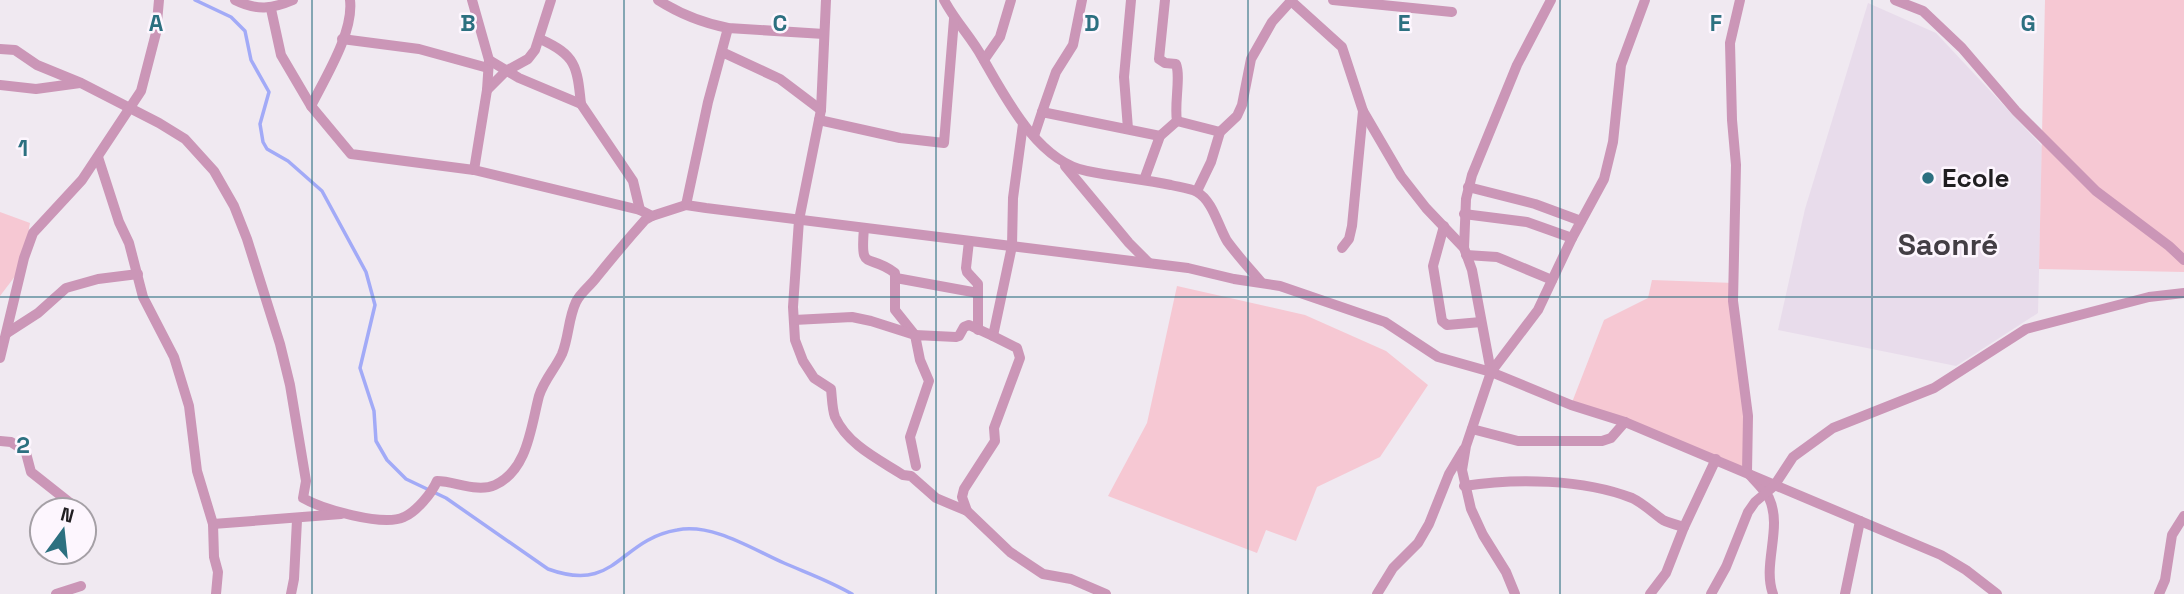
<svg xmlns="http://www.w3.org/2000/svg" width="2184" height="594" viewBox="0 0 2184 594" font-family="'Space Grotesk',sans-serif">
	<style>
		.built { fill: #e8dceb }
		.green { fill: #f6c8d3 }
		.lines { fill: none; stroke-linecap: round; stroke-linejoin: round }
		.stream { stroke: #a2aaf7; stroke-width: 3.5 }
		.minor { stroke: #cb96b7; stroke-width: 10 }
		.grid { fill: none; stroke: #2c7080; stroke-width: 2; stroke-opacity: 0.55 }
		.poi-dot { fill: #2c7080; stroke: #fdf6fe; stroke-width: 2.5 }
		.labels { text-anchor: middle; dominant-baseline: central; stroke-width: 5; stroke-linejoin: round; paint-order: stroke }
		.poi-label { font-size: 26px; font-weight: bold; fill: #201e21; stroke: #fdf6fe; text-anchor: start }
		.quarter-label { font-size: 30px; font-weight: bold; fill: #433e44; stroke: #fdf6fe }
		.grid-label { font-size: 23px; text-anchor: middle; font-weight: bold; fill: #2c7080; stroke: #fdf6fe; stroke-width: 5; stroke-linejoin: round; paint-order: stroke }
	</style>
	<rect width="100%" height="100%" fill="#f0e9f1"/>
	<polygon class="built" points="1868,3 1936,33 2042,146 2038,313 1956,366 1778,330 1805,209"/>
	<g class="green">
		<polygon points="2045,0 2184,0 2184,272 2039,269"/>
		<polygon points="0,212 30,223 22,267 0,296"/>
		<polygon points="1652,280 1734,283 1748,416 1747,472 1571,405 1604,320 1648,298"/>
		<polygon points="1177,286 1305,315 1386,351 1428,385 1380,457 1317,487 1296,541 1266,530 1257,553 1108,496 1147,423"/>
	</g>
	<g class="lines">
		<path class="stream" d="M195 0 231 17 245 31 251 60 269 92 260 124 263 142 267 149 288 161 322 191 366 272 375 305 360 368 374 411 376 441 387 460 406 479 446 498 548 569C617 594 618 540 677 530 713 523 752 549 784 563 807 573 830 581 852 594"/>
		<g class="minor">
			<path d="M235 0C257 11 272 9 293 0"/>
			<polyline points="472,0 489,60 487,90 474,170"/>
			<path d="M658 0C680 14 703 23 728 28L824 34"/>
			<path d="M826 0 821 110 799 220 793 307 795 340 803 361 814 378 831 389C832 397 832 409 835 417 848 445 878 459 903 475L911 476 936 498 967 511 1010 552 1043 574 1071 579 1106 594"/>
			<path d="M944 0C955 21 971 37 982 57 1005 97 1038 162 1087 171 1115 177 1143 179 1171 185 1179 187 1190 188 1197 192 1213 201 1218 226 1227 241 1237 255 1250 269 1261 282"/>
			<polyline points="1290,0 1342,47 1363,111 1401,176 1426,208 1464,248 1472,270 1491,372"/>
			<polyline points="1333,0 1452,12"/>
			<path d="M1740 0 1730 43 1732 120 1736 165 1733 301 1748 416 1747 472C1754 480 1764 489 1769 498 1783 528 1762 564 1773 594"/>
			<polyline points="1895,0 1923,11 1962,48 2016,111 2096,191 2169,246 2184,260"/>
			<polyline points="271,9 281,55 311,106 351,154 474,170 640,210 652,216 686,205 706,208 1188,268 1234,279 1280,286 1385,322 1438,357 1491,372 1571,405 1625,422 1941,555 1966,570 1997,594"/>
			<polyline points="342,39 419,49 488,68"/>
			<path d="M540 39C576 55 577 66 581 104"/>
			<path d="M0 49 15 50 37 65 81 83 159 123 185 139 214 171 234 206 247 239 280 344 290 385 306 481 303 498C322 509 383 527 404 517 416 512 432 493 437 481 455 481 477 493 495 485 528 470 531 426 539 396 544 380 555 369 562 354 569 337 568 319 576 302 580 293 590 286 596 278 612 258 628 239 645 220L652 216"/>
			<polyline points="722,52 780,79 821,110"/>
			<polyline points="489,60 519,78 581,104 633,181 640,210"/>
			<polyline points="984,60 1000,37 1011,0"/>
			<polyline points="0,85 36,89 80,83"/>
			<polyline points="487,90 506,71 528,59 535,50 551,0"/>
			<path d="M311 106C325 78 354 32 350 0"/>
			<polyline points="1042,112 1056,72 1073,45 1082,0"/>
			<polyline points="819,120 900,138 944,143 954,19"/>
			<polyline points="1177,121 1220,132"/>
			<polyline points="1128,129 1124,77 1131,0"/>
			<polyline points="1034,136 1042,112 1160,136"/>
			<polyline points="98,157 119,222 129,243 143,297 174,357 189,406 197,471 213,524 214,557 218,572 216,594"/>
			<polyline points="1065,166 1129,243 1149,263"/>
			<path d="M1144 180 1160 136 1177 121C1174 104 1181 77 1176 64L1165 63 1159 59 1165 0"/>
			<polyline points="1468,187 1535,204 1581,221"/>
			<polyline points="1197,191 1211,162 1220,132 1237,116 1242,105 1251,59 1272,22 1291,1"/>
			<polyline points="686,205 708,102 728,28"/>
			<polyline points="1464,214 1527,222 1572,238"/>
			<polyline points="1444,226 1433,266 1442,321 1447,325 1481,322"/>
			<path d="M864 228C860 274 868 252 895 273V310L915 335"/>
			<polyline points="969,241 966,268 967,272 978,284 978,330"/>
			<polyline points="1342,248 1349,239 1352,226 1363,111"/>
			<polyline points="1464,248 1466,199 1472,175 1517,65 1551,0"/>
			<polyline points="1466,255 1497,257 1552,280"/>
			<polyline points="896,278 978,293"/>
			<polyline points="794,320 852,317 871,321 915,335"/>
			<polyline points="7,333 38,313 66,288 98,279 138,274"/>
			<polyline points="0,358 24,258 33,233 82,180 141,91 156,33 159,0"/>
			<polyline points="1472,429 1518,441 1602,441 1611,438 1625,422"/>
			<polyline points="0,441 11,442 22,449 26,453 31,472 79,510"/>
			<polyline points="916,466 910,437 929,381 920,360 915,335 956,337 959,336 964,327 969,325 993,336 1012,246 1013,198 1023,124"/>
			<path d="M1464 486C1515 478 1583 479 1632 498 1643 503 1653 513 1663 520 1669 523 1677 525 1684 527L1666 573 1650 594"/>
			<polyline points="967,511 962,497 964,489 995,441 994,428 1020,358 1017,348 993,336"/>
			<polyline points="213,524 341,514"/>
			<polyline points="1684,527 1716,459"/>
			<polyline points="56,594 81,586"/>
			<polyline points="291,594 294,579 297,520"/>
			<polyline points="1377,594 1393,568 1418,543 1429,524 1449,474 1464,449"/>
			<polyline points="1515,594 1506,572 1483,535 1471,509 1462,470 1466,446 1491,372 1538,310 1572,238 1604,179 1613,142 1621,65 1645,0"/>
			<polyline points="1711,594 1726,567 1748,512 1755,502 1774,486 1793,457 1833,428 1934,388 2026,329 2149,297 2184,293"/>
			<polyline points="1845,594 1860,521"/>
			<polyline points="2159,594 2165,580 2172,535 2184,516"/>
		</g>
	</g>
	<path class="grid" d="M312 0V594M624 0V594M936 0V594M1248 0V594M1560 0V594M1872 0V594M0 297H2184"/>
	<circle class="poi-dot" cx="1928" cy="178" r="7"/>
	<g class="labels">
		<g class="poi-label">
			<text x="1942" y="178">Ecole</text>
		</g>
		<g class="quarter-label">
			<text x="1948" y="244">Saonré</text>
		</g>
	</g>
	<g class="grid-label">
		<text x="156" y="31">A</text>
		<text x="468" y="31">B</text>
		<text x="780" y="31">C</text>
		<text x="1092" y="31">D</text>
		<text x="1404" y="31">E</text>
		<text x="1716" y="31">F</text>
		<text x="2028" y="31">G</text>
		<text x="23" y="156">1</text>
		<text x="23" y="453">2</text>
	</g>
	<g transform="translate(63 531) rotate(15)"><circle r="33" fill="#fdf6fe" stroke="#a5a0a6" stroke-width="2"/>
	<path d="M0-5L12 26L0 18L-12 26Z" fill="#2c7080"/>
	<text y="-10" font-size="19" font-weight="bold" text-anchor="middle" fill="#201e21">N</text>
	</g>
</svg>
